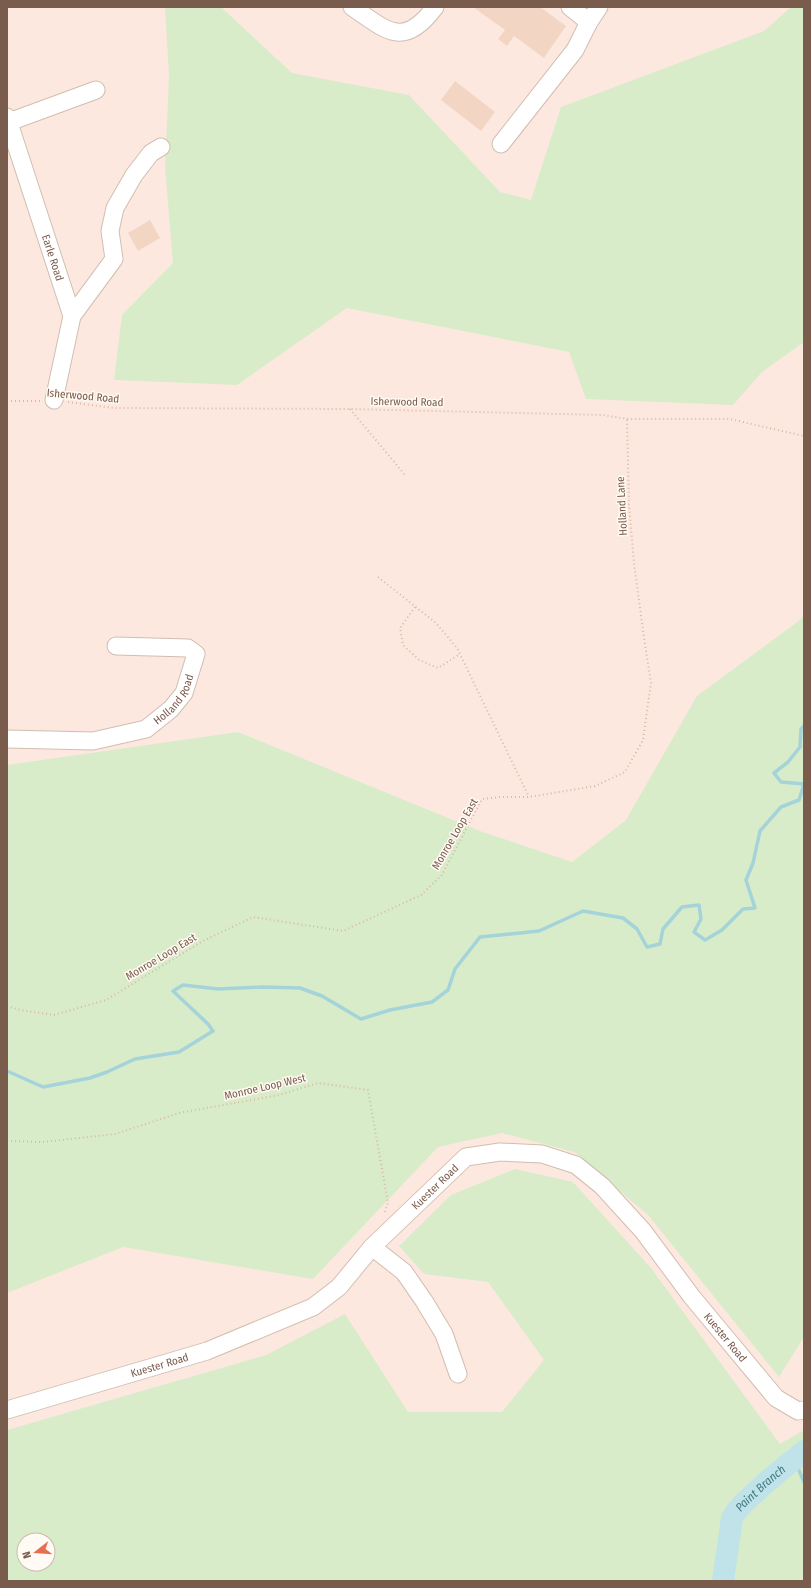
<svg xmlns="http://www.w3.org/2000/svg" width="811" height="1588" viewBox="0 0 811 1588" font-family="'Fira Sans Condensed',sans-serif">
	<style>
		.commercial { fill: #fde8e0; fill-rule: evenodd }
		.green { fill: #d8ecc9; fill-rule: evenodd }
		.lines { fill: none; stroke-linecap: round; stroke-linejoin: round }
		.stream { stroke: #a5d3da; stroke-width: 3.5 }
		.river { stroke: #bfe3e8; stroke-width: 22 }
		.building { fill: #f3d5c3 }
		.minor-casing { stroke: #d1beb0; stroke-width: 19 }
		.path { stroke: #d9b8a5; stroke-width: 2; stroke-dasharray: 1 3; stroke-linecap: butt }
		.minor { stroke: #fff; stroke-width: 17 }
		.labels { text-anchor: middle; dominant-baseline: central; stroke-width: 3; stroke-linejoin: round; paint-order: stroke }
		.street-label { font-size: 11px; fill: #7a5c4d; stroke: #fffaf3 }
		.water-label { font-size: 12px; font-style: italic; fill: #437c86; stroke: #fffaf3 }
	</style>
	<rect width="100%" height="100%" fill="#fdf6ec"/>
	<path class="commercial" d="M7 7H804V1581H7ZM24 1540H48V1564H24Z"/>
	<g class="green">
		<polygon points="165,7 221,7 292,73 409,95 500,192 531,200 561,107 764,31 791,7 804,7 804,342 762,372 733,405 586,399 569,352 347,308 237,385 114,380 122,315 173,263 165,167 169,76"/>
		<polygon points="804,614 804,1337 779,1377 648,1215 574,1152 502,1133 438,1147 313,1279 123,1247 7,1293 7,765 238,732 480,831 572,862 626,820 697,696 800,620"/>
		<path d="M515 1169 573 1182 651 1268 780 1444 804 1430V1581H7V1430L266 1355 345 1314 408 1412H502L544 1360 488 1282 424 1274 399 1246 451 1195ZM24 1540H48V1564H24Z"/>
	</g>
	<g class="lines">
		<g class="stream">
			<polyline points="7,1071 43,1087 90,1078 107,1072 135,1059 179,1052 213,1031 208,1024 173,991 183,985 218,989 263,987 300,988 322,996 361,1019 390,1010 432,1002 448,990 455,969 480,937 539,931 583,911 623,918 637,929 647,947 660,944 663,929 682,907 699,905 701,919 694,932 705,940 722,930 743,909 755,908 746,880 753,863 760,831 781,807 799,800 804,784 781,782 774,773 788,762 800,747 801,729 804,726"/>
			<polyline points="794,1459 804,1482"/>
		</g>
		<path class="river" id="s1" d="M723 1581 732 1518C738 1507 747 1500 757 1491 771 1477 788 1465 804 1451"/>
	</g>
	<g class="building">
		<polygon points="473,7 540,7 566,26 544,58 514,36 507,46 498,39 505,30"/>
		<polygon points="455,81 495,112 481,131 441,100"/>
		<polygon points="150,220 160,238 138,251 128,233"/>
	</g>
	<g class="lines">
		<defs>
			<g id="minor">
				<path d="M352 7C387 31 404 49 435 7"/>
				<polyline points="570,7 589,22"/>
				<path id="s2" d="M7 117 72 316 54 400"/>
				<polyline points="9,122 96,90"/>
				<polyline points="501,144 575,50 589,22 599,7"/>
				<polyline points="72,316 114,259 110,231 115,208 134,175 151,153 161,147"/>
				<path id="s3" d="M7 739 93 741 146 729 171 709 184 693 196 654 188 648 116 646"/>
				<polyline points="372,1247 404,1272 424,1301 444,1334 458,1374"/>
				<path id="s4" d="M7 1410 207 1351 313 1307 339 1287 372 1247 466 1157 500 1152 542 1154 576 1165 602 1186 643 1231 692 1297 776 1398 798 1411 804 1410"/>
			</g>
		</defs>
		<use href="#minor" class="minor-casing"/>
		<g class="path">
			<polyline points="7,401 40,401"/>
			<polyline points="68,402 114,408 350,409 603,415 627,419 730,419 804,436"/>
			<polyline points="350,409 405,475"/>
			<polyline points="378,577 436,623 457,648 529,797"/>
			<polyline points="415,607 400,628 403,645 419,660 438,668 460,654"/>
			<polyline points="7,1006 20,1010 54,1015 106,1000 203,941 253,917 343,931 421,895 442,875 482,799 500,797 529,797 595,786 625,772 643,740 651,683 644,638 634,563 629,504 627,419"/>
			<polyline points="7,1141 43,1142 115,1134 179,1113 279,1095 318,1083 368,1090 388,1203 384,1214"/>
		</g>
		<use href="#minor" class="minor"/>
	</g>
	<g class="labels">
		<g class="street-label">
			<text stroke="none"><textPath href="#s2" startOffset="148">Earle Road</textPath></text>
			<text transform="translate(83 396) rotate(5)">Isherwood Road</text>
			<text transform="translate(407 402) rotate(1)">Isherwood Road</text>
			<text transform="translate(622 506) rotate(-93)">Holland Lane</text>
			<text stroke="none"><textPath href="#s3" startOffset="182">Holland Road</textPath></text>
			<text transform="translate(455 834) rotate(-60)">Monroe Loop East</text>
			<text transform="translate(161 957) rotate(-31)">Monroe Loop East</text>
			<text transform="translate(265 1087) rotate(-13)">Monroe Loop West</text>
			<text stroke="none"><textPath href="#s4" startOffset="495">Kuester Road</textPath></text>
			<text stroke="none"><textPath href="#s4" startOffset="879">Kuester Road</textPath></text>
			<text stroke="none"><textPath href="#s4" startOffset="159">Kuester Road</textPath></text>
		</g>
		<g class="water-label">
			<text stroke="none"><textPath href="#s1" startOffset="105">Paint Branch</textPath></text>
		</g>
	</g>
	<rect width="811" height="1588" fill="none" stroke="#7a5c4d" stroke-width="16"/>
	<g transform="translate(36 1552) rotate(253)"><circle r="19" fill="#fffaf3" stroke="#cabbb1"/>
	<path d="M0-3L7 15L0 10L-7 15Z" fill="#e76f51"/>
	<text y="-6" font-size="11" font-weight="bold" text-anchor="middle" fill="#7a5c4d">N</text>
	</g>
</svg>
